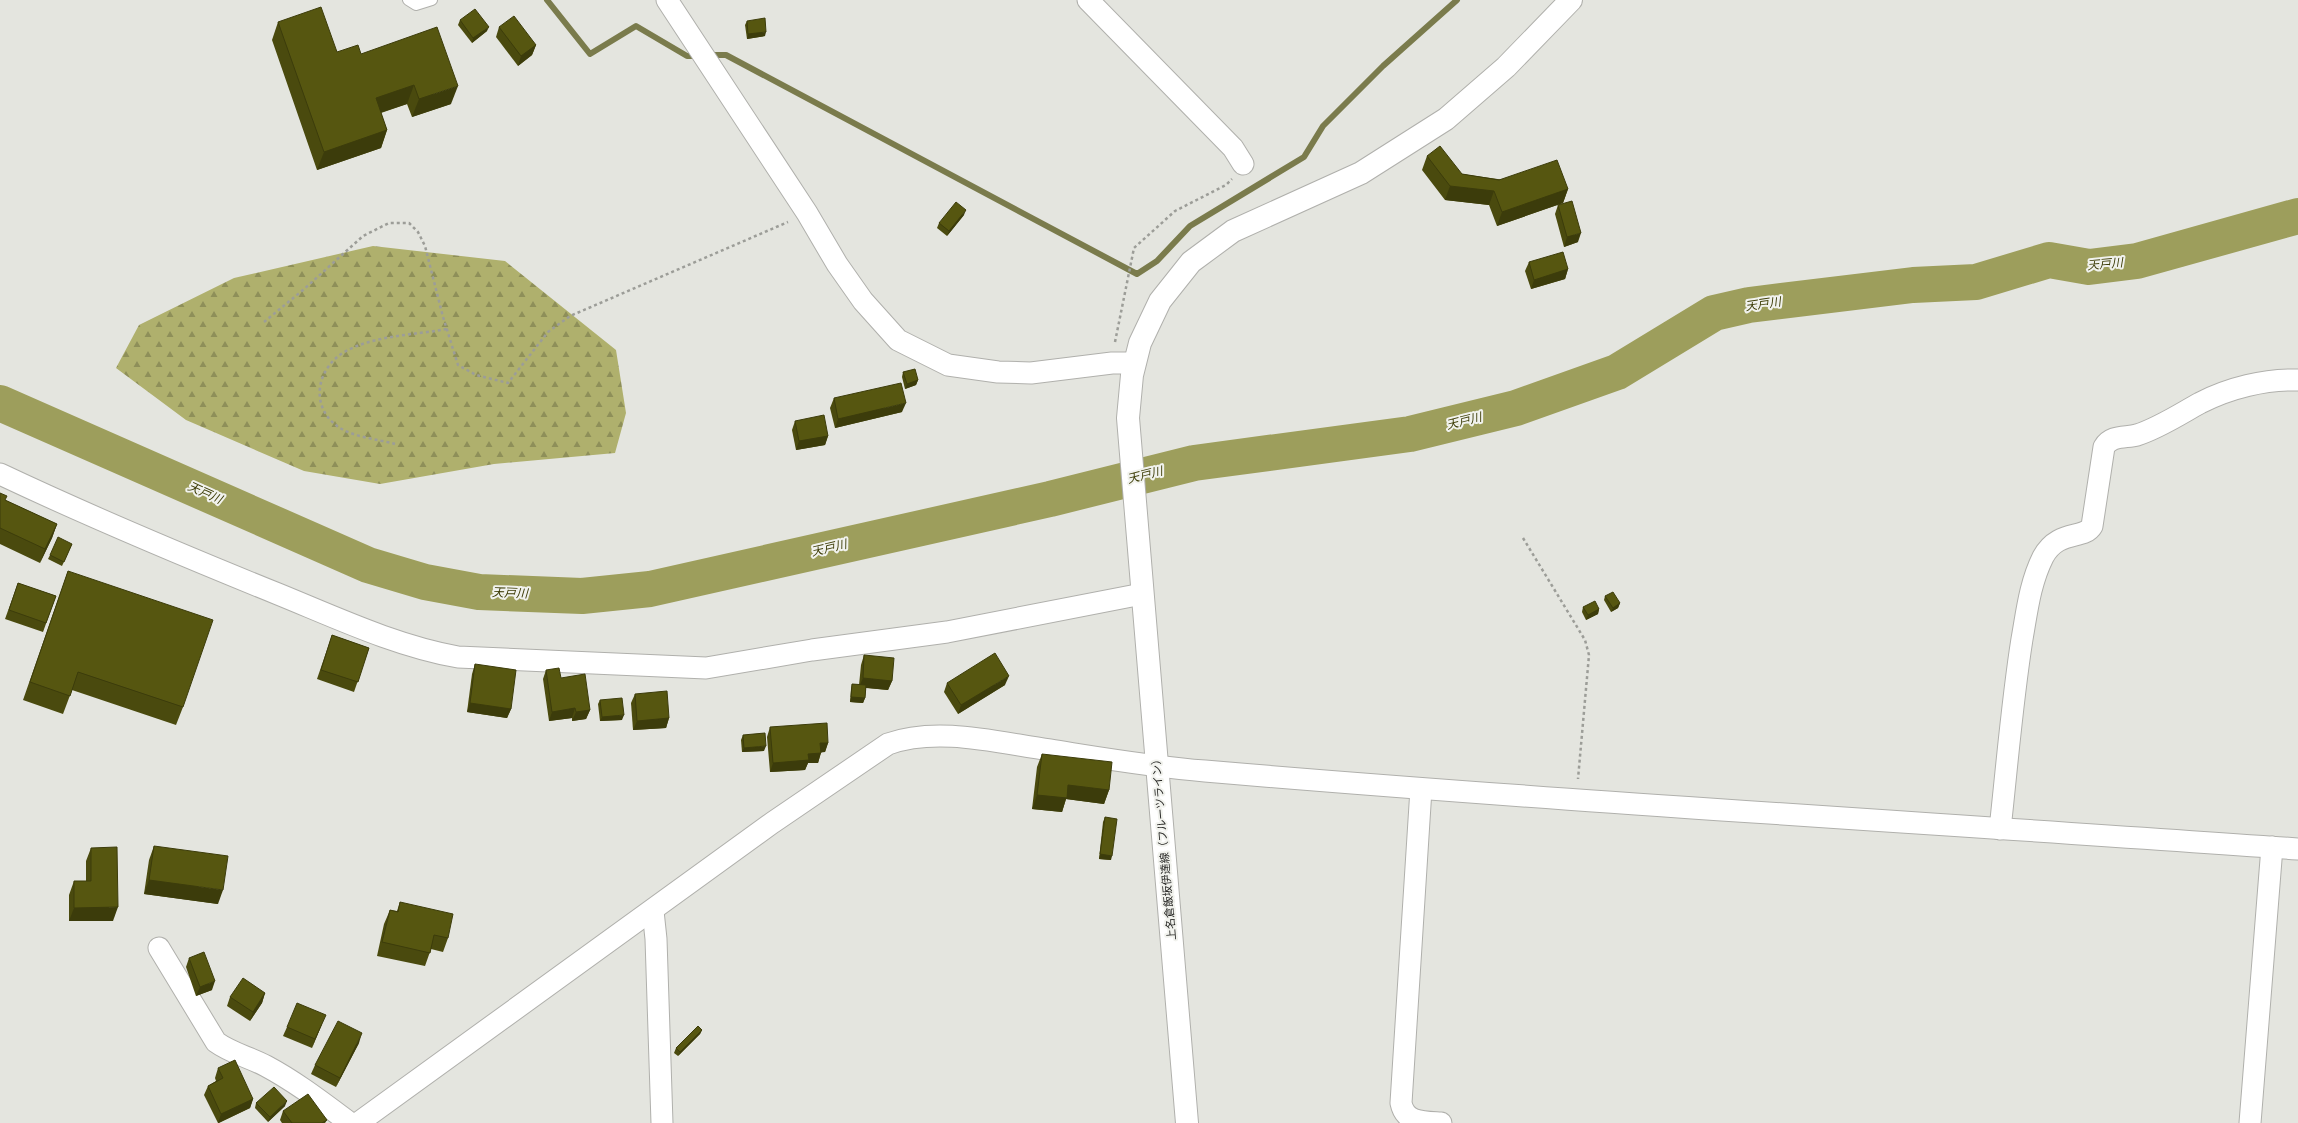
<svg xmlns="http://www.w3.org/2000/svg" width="2298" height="1123" viewBox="0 0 2298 1123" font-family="'Roboto Serif','Noto Sans JP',serif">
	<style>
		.forest { fill: url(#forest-firs) }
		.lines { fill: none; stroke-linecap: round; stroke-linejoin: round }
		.stream { stroke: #7a7b4c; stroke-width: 6 }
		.river { stroke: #9d9e5c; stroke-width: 36 }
		.lane-casing { stroke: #b0b0ac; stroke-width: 12 }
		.street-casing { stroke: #b0b0ac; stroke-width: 23 }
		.primary-casing { stroke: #b0b0ac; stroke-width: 24 }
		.path { stroke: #9c9d98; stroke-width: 2.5; stroke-dasharray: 3 3; stroke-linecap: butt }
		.lane { stroke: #fff; stroke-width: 10 }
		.street { stroke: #fff; stroke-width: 21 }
		.primary { stroke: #fff; stroke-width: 22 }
		.wall { fill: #4a4a0e }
		.shaded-wall { fill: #3c3c0b }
		.building { fill: #565610; stroke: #3c3c0b }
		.labels { text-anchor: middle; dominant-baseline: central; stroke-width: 4; stroke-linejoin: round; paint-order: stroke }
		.street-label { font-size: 11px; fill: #282826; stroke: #f1f2ed }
		.water-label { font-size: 12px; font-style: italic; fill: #3b3b05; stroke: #f1f2ed }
	</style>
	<defs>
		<pattern id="forest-firs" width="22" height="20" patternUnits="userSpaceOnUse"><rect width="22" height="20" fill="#afb06d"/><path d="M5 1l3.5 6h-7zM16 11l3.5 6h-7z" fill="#8e8f59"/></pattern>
	</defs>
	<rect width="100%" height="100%" fill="#e4e5df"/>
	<polygon class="forest" points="373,246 505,261 616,350 626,413 615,453 494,464 380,484 304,471 186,420 116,368 139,325 234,278"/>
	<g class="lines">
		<g class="stream">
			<polyline points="547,0 590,54 636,26 687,56 699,56"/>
			<polyline points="708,55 726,55 1137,274 1157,261 1190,226 1304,157 1323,126 1383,66 1457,0"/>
		</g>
		<polyline class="river" points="0,403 368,565 425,582 479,592 582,596 650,589 1050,499 1194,463 1410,434 1516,408 1617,372 1714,313 1749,305 1913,285 1976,282 2049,260 2089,267 2137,261 2298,216"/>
		<defs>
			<polyline id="lane" points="408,0 416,5 432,0"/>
			<g id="street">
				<polyline points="667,0 807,213 837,264 863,301 898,340 948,365 998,372 1031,373 1112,363 1135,363"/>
				<polyline points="1088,0 1233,148 1243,164"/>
				<path d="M0 474C91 517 184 556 278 594 337 618 396 646 458 657L706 668 812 650 947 632 1142 594"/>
				<path d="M1421 789 1401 1103C1405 1123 1423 1122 1441 1123"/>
				<path d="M2000 829C2007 766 2012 702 2022 639 2027 611 2030 583 2043 557 2058 529 2084 540 2092 526L2104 447C2111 435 2125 438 2137 435 2159 428 2180 414 2200 403 2229 388 2265 379 2298 380"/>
				<polyline points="653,911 656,939 662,1123"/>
				<path d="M159 948 216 1042C231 1053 249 1057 266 1066 296 1082 323 1103 350 1123"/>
				<path d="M358 1123 772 823 888 744C938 726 999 743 1050 750 1101 758 1153 767 1205 771 1569 802 1934 823 2298 849"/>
				<polyline points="2250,1123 2272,847"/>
			</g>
			<polyline id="primary" points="1187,1123 1128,418 1132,375 1140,343 1160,301 1191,262 1233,231 1361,173 1446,119 1506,67 1571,0"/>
		</defs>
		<use href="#lane" class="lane-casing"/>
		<use href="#street" class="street-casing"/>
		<use href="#primary" class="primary-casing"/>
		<g class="path">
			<polyline points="264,322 303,290 363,236 389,223 409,223 418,232 425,246 443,317 458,365 476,375 508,383 548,332 570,316 788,222"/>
			<polyline points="1115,342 1134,248 1175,211 1226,185 1232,179"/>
			<path d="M395 444C377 439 352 437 337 426 309 405 317 367 346 351 376 335 415 335 447 329"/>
			<polyline points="1523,538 1585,640 1589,655 1578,779"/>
		</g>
		<use href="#lane" class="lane"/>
		<use href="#street" class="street"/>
		<use href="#primary" class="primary"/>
	</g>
	<g class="wall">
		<polygon points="460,20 487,31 472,43 458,25"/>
		<polygon points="747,21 765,36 747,39 745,25"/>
		<polygon points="278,22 337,52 361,54 451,104 412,117 407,104 381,113 387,130 381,148 317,170 272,40"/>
		<polygon points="499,27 536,45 532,55 518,66 496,37"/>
		<polygon points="1427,156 1462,174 1568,189 1563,203 1497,226 1489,205 1445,200 1422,170"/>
		<polygon points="1558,205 1578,242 1564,247 1555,214"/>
		<polygon points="964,215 947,236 937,228 939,223"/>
		<polygon points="1529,262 1568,269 1565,279 1531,289 1525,271"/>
		<polygon points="903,372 918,380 916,385 905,389 902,377"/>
		<polygon points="834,398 902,412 835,428 830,408"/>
		<polygon points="795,421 828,436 825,445 796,450 792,430"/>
		<polygon points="0,493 5,500 57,524 52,538 40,563 0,544"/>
		<polygon points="72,544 62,566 48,559 50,555"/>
		<polygon points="68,571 183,707 176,725 72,690 63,714 23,700"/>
		<polygon points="18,583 56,596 43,632 5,619"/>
		<polygon points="1605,596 1620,603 1618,608 1611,612 1604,600"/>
		<polygon points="1583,607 1599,609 1598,614 1586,620 1582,612"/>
		<polygon points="332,635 369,648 354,692 317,679"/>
		<polygon points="864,655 892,681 888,690 866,688 865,698 863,703 850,702 851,689 852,684 859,685 861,665"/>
		<polygon points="475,664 511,709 507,718 467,712 472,674"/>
		<polygon points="546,670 561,678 590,710 586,719 572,721 572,718 549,721 543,679"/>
		<polygon points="947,683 1005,685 958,714 944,692"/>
		<polygon points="635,694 669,718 666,728 633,730 631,703"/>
		<polygon points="600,700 622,720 600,721 598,704"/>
		<polygon points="770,727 828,743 825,752 821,752 818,763 808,763 805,770 770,772 767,737"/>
		<polygon points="743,735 764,751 742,752 741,740"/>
		<polygon points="1042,754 1109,790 1104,804 1066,799 1062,812 1032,809 1037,767"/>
		<polygon points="1105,817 1111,860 1099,859 1103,822"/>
		<polygon points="154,846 218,904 144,894 149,860"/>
		<polygon points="91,848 113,921 69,921 69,895 74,881 86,881 86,861"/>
		<polygon points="400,902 448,938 443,952 431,949 425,966 377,956 384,924 390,910 397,911"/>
		<polygon points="189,958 212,990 196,996 186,967"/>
		<polygon points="265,993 262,1003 250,1021 227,1006 230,997"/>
		<polygon points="322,1024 312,1048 283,1036 287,1027"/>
		<polygon points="702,1030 700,1034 678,1056 674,1053 676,1048"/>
		<polygon points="359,1043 336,1087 311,1074 315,1065"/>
		<polygon points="218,1068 253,1099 250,1108 219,1123 218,1123 204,1095 208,1086 216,1081 215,1078"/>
		<polygon points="256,1103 285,1106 268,1122 255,1108"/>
		<polygon points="283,1111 327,1120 325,1123 282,1123 280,1120"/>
	</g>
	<g class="shaded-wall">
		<polygon points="489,27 487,31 472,43 473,38"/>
		<polygon points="766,32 765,36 747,39 748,34"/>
		<polygon points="536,45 532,55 518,66 521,56"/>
		<polygon points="414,85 407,104 370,116 376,98"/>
		<polygon points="458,86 451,104 412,117 419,99"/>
		<polygon points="387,130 381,148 317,170 324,152"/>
		<polygon points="1450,186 1494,191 1489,205 1445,200"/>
		<polygon points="1568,189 1563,203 1497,226 1502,212"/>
		<polygon points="966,210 964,215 947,236 949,231"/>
		<polygon points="1581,233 1578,242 1564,247 1567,237"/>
		<polygon points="1568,269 1565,279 1531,289 1534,280"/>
		<polygon points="918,380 916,385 905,389 907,384"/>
		<polygon points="906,403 902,412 835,428 838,419"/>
		<polygon points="828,436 825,445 796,450 799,441"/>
		<polygon points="57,524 52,538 40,563 45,549"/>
		<polygon points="1620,603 1618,608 1611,612 1613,608"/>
		<polygon points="1599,609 1598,614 1586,620 1588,615"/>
		<polygon points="1009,676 1005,685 958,714 961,705"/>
		<polygon points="863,678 892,681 888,690 859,687"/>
		<polygon points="851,697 865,698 863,703 850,702"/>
		<polygon points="470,703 511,709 507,718 467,712"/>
		<polygon points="575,708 572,718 549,721 552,712"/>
		<polygon points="590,710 586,719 572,721 576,712"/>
		<polygon points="624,715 622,720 600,721 602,717"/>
		<polygon points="669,718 666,728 633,730 637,721"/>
		<polygon points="820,743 828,743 825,752 817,753"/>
		<polygon points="766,746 764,751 742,752 744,748"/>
		<polygon points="821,753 818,763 808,763 805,770 770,772 773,763 808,754"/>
		<polygon points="1068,785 1109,790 1104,804 1066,799 1062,812 1032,809 1037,795"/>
		<polygon points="1100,854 1112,856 1111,860 1099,859"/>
		<polygon points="149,880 223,890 218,904 144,894"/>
		<polygon points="118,907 113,921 69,921 74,908"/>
		<polygon points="215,981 212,990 196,996 200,987"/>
		<polygon points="265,993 262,1003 250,1021 253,1012"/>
		<polygon points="326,1015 322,1024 312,1048 315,1039"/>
		<polygon points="702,1030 700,1034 678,1056 680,1052"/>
		<polygon points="362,1033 359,1043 336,1087 340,1078"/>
		<polygon points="253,1099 250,1108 218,1123 221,1114"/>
		<polygon points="287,1101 285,1106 268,1122 270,1117"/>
	</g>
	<g class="building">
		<polygon points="321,7 337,52 358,45 361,54 437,27 458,86 419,99 414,85 376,98 387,130 324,152 278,22"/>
		<polygon points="475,9 489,27 473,38 460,20"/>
		<polygon points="514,16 536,45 521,56 499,27"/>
		<polygon points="765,18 766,32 748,34 747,21"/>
		<polygon points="1440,146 1462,174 1499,180 1557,160 1568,189 1502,212 1494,191 1450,186 1427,156"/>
		<polygon points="1572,201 1581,233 1567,237 1558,205"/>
		<polygon points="956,202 966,210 949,231 939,223"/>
		<polygon points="1563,252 1568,269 1534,280 1529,262"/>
		<polygon points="915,369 918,380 907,384 903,372"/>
		<polygon points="901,383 906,403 838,419 834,398"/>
		<polygon points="824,415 828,436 799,441 795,421"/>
		<polygon points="0,493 7,496 5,500 57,524 45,549 0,528"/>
		<polygon points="58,537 72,544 64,562 50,555"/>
		<polygon points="68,571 213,620 183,707 78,672 70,696 30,682"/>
		<polygon points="18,583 56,596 46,623 9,610"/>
		<polygon points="1613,592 1620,603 1613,608 1605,596"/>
		<polygon points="1595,601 1599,609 1588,615 1583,607"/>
		<polygon points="332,635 369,648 358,682 321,670"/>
		<polygon points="995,653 1009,676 961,705 947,683"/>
		<polygon points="864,655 894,658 892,681 863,678"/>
		<polygon points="475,664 516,670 511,709 470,703"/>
		<polygon points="559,668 561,678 585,674 590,710 576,712 575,708 552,712 546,670"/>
		<polygon points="852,684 866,685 865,698 851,697"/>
		<polygon points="667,691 669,718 637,721 635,694"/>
		<polygon points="622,698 624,715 602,717 600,700"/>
		<polygon points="827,723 828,743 820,743 821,753 808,754 809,760 773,763 770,727"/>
		<polygon points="765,733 766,746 744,748 743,735"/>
		<polygon points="1042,754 1112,762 1109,790 1068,785 1067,798 1037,795"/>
		<polygon points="1105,817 1117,819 1112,856 1100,854"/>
		<polygon points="154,846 228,856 223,890 149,880"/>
		<polygon points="117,847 118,907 74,908 74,881 91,881 91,848"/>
		<polygon points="400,902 453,914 448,938 434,935 430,953 382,942 390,910 398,912"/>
		<polygon points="204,952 215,981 200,987 189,958"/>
		<polygon points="243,978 265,993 253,1012 230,997"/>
		<polygon points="297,1003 326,1015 315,1039 287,1027"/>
		<polygon points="338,1021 362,1033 340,1078 315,1065"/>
		<polygon points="698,1026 702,1030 680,1052 676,1048"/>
		<polygon points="235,1060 253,1099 221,1114 208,1086 223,1078 218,1068"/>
		<polygon points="274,1087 287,1101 270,1117 256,1103"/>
		<polygon points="308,1094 327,1120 322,1123 292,1123 283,1111"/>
	</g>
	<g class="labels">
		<g class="street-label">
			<text transform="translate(1164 847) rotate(-95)">上名倉飯坂伊達線（フルーツライン）</text>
		</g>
		<g class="water-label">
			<text transform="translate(2105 264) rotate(-5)">天戸川</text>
			<text transform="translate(1763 304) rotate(-8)">天戸川</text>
			<text transform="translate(1464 421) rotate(-14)">天戸川</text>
			<text transform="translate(1145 475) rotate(-14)">天戸川</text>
			<text transform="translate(205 493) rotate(24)">天戸川</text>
			<text transform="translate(829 548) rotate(-13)">天戸川</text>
			<text transform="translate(510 593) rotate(2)">天戸川</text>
		</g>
	</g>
</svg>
